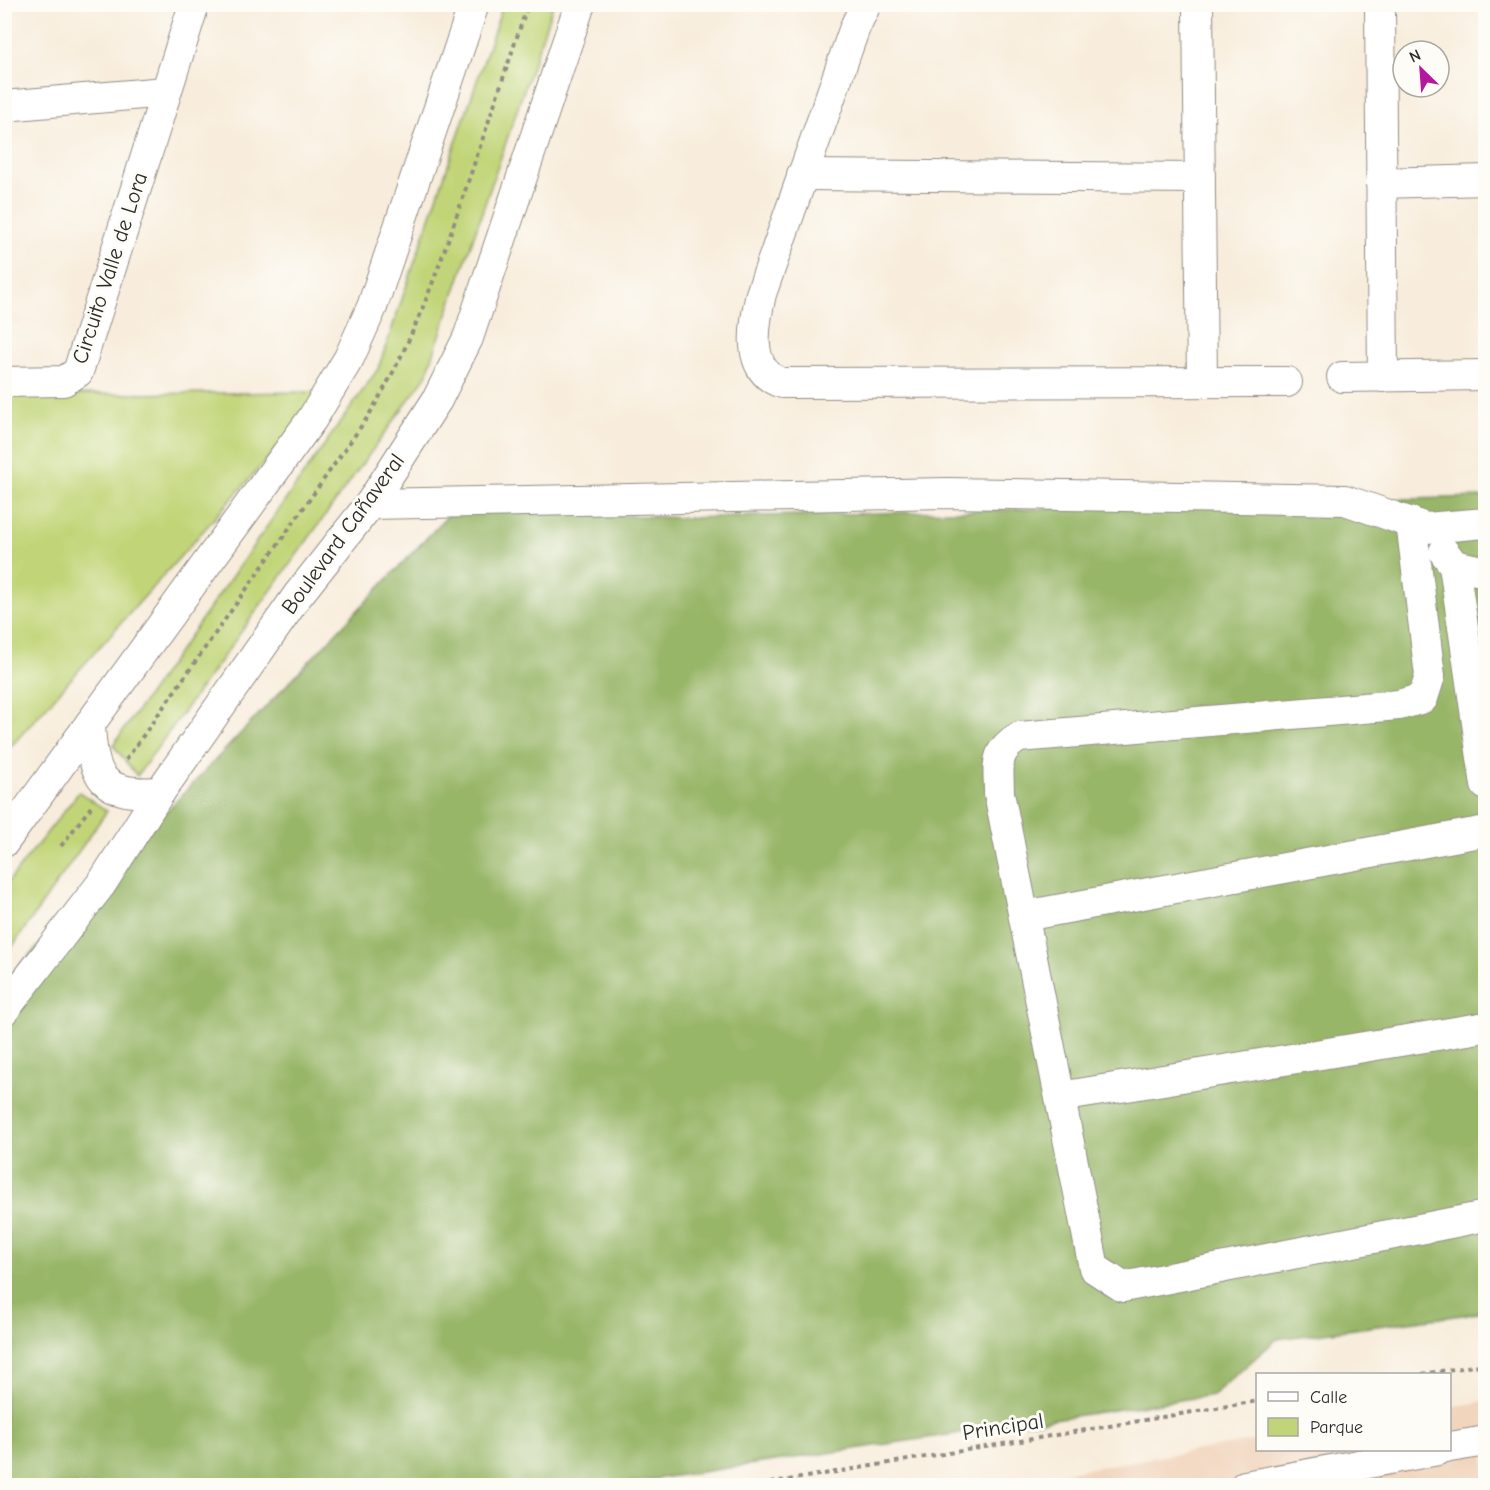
<svg xmlns="http://www.w3.org/2000/svg" width="1490" height="1490" viewBox="0 0 1490 1490" font-family="'Comic Neue',sans-serif">
	<style>
		.built { fill: #f1d5bd }
		.green { fill: #c1d578; stroke: #768052; stroke-width: 1.5 }
		.forest { fill: #98b668; stroke: #62704a; stroke-width: 1.5 }
		.lines { fill: none; stroke-linecap: round; stroke-linejoin: round }
		.minor-casing { stroke: #928c84; stroke-width: 32 }
		.path { stroke: #928c84; stroke-width: 4; stroke-dasharray: 4.5 4.5; stroke-linecap: butt }
		.minor { stroke: #fff; stroke-width: 30 }
		.labels { text-anchor: middle; dominant-baseline: central; stroke-width: 6; stroke-linejoin: round; paint-order: stroke }
		.street-label { font-size: 22px; fill: #2b2b2b; stroke: #fdfcf7 }
	</style>
	<rect width="100%" height="100%" fill="#fdfcf7"/>
	<filter id="ink" filterUnits="userSpaceOnUse"><feTurbulence type="fractalNoise" baseFrequency=".0167" numOctaves="2"/><feDisplacementMap in="SourceGraphic" scale="12" xChannelSelector="R" yChannelSelector="G"/><feConvolveMatrix kernelMatrix="1 2 1 2 8 2 1 2 1" color-interpolation-filters="sRGB"/></filter>
	<filter id="wash" filterUnits="userSpaceOnUse"><feTurbulence type="fractalNoise" baseFrequency=".008" numOctaves="4" result="noise"/><feDisplacementMap in="SourceGraphic" scale="24" xChannelSelector="R" yChannelSelector="G"/><feGaussianBlur stdDeviation="1.35" result="paint"/><feColorMatrix in="noise" values="0 0 0 0 0 0 0 0 0 0 0 0 0 0 0 0 0 1.4 0 .05"/><feComposite in="paint" operator="in"/></filter>
	<g filter="url(#wash)">
		<rect width="100%" height="100%" fill="#f8eddc"/>
		<polygon class="built" points="1485,1401 1485,1485 987,1486 1257,1440 1258,1450 1450,1450 1450,1407"/>
		<g class="green">
			<polygon points="503,5 553,5 426,376 137,776 113,745 378,369"/>
			<polygon points="327,392 5,753 5,395"/>
			<polygon points="79,792 107,811 5,957 5,886"/>
		</g>
		<polygon class="forest" points="1485,497 1485,1312 1277,1339 1213,1395 615,1485 5,1485 4,982 455,508 685,518"/>
	</g>
	<g filter="url(#ink)">
		<g class="lines">
			<defs>
				<g id="minor">
					<path d="M866 4 855 27 761 294C754 324 745 372 782 383L1287 382"/>
					<polyline points="1198,4 1202,382"/>
					<polyline points="1380,4 1383,377"/>
					<polyline points="4,106 165,92"/>
					<polyline points="802,175 1200,178"/>
					<polyline points="1381,183 1486,180"/>
					<polyline points="1342,377 1486,375"/>
					<polyline points="4,382 64,381 78,372 191,14"/>
					<polyline points="370,504 947,493 1345,500 1426,528 1486,523"/>
					<path d="M1411 522 1430 676 1423 698 1399 705 1019 737C993 752 999 766 999 793L1094 1268 1123 1287 1486 1216"/>
					<polyline points="1444,552 1454,565 1486,572"/>
					<polyline points="1454,565 1486,785"/>
					<path d="M90 724C92 779 103 796 160 792"/>
					<polyline points="4,842 312,419 349,358 372,307 474,4"/>
					<polyline points="1024,916 1486,831"/>
					<polyline points="4,1010 102,883 160,792 298,595 370,504 437,400 468,338 580,4"/>
					<polyline points="1060,1097 1486,1027"/>
					<polyline points="1450,1447 1486,1441"/>
					<polyline points="1245,1486 1438,1450"/>
				</g>
			</defs>
			<use href="#minor" class="minor-casing"/>
			<g class="path">
				<path d="M126 760 367 418C413 344 437 273 465 191 486 129 507 67 528 4"/>
				<polyline points="61,846 91,807"/>
				<polyline points="1422,1374 1486,1364"/>
				<polyline points="753,1486 1258,1401"/>
			</g>
			<use href="#minor" class="minor"/>
		</g>
	</g>
	<g class="labels">
		<g class="street-label">
			<text transform="translate(110 268) rotate(-72)">Circuito Valle de Lora</text>
			<text transform="translate(343 534) rotate(-54)">Boulevard Cañaveral</text>
			<text transform="translate(1003 1427) rotate(-9)">Principal</text>
		</g>
	</g>
	<rect width="1490" height="1490" fill="none" stroke="#fdfcf7" stroke-width="24"/>
	<rect x="1256" y="1373" width="195" height="78" fill="#fdfcf7" stroke="#a9a8a5" stroke-width="1.5"/>
	<rect x="1268" y="1392" width="30" height="9" fill="#ffffff" stroke="#a9a8a5" stroke-width="1.5"/>
	<text x="1310" y="1403" font-size="18" fill="#2b2b2b">Calle</text>
	<rect x="1268" y="1418" width="30" height="18" fill="#c1d578" stroke="#a9a8a5" stroke-width="1.5"/>
	<text x="1310" y="1433" font-size="18" fill="#2b2b2b">Parque</text>
	<g transform="translate(1421 69) rotate(335)"><circle r="28" fill="#fdfcf7" stroke="#a9a8a5" stroke-width="1.5"/>
	<path d="M0-4.5L10 22L0 15L-10 22Z" fill="#b5179e"/>
	<text y="-9" font-size="16" font-weight="bold" text-anchor="middle" fill="#2b2b2b">N</text>
	</g>
</svg>
